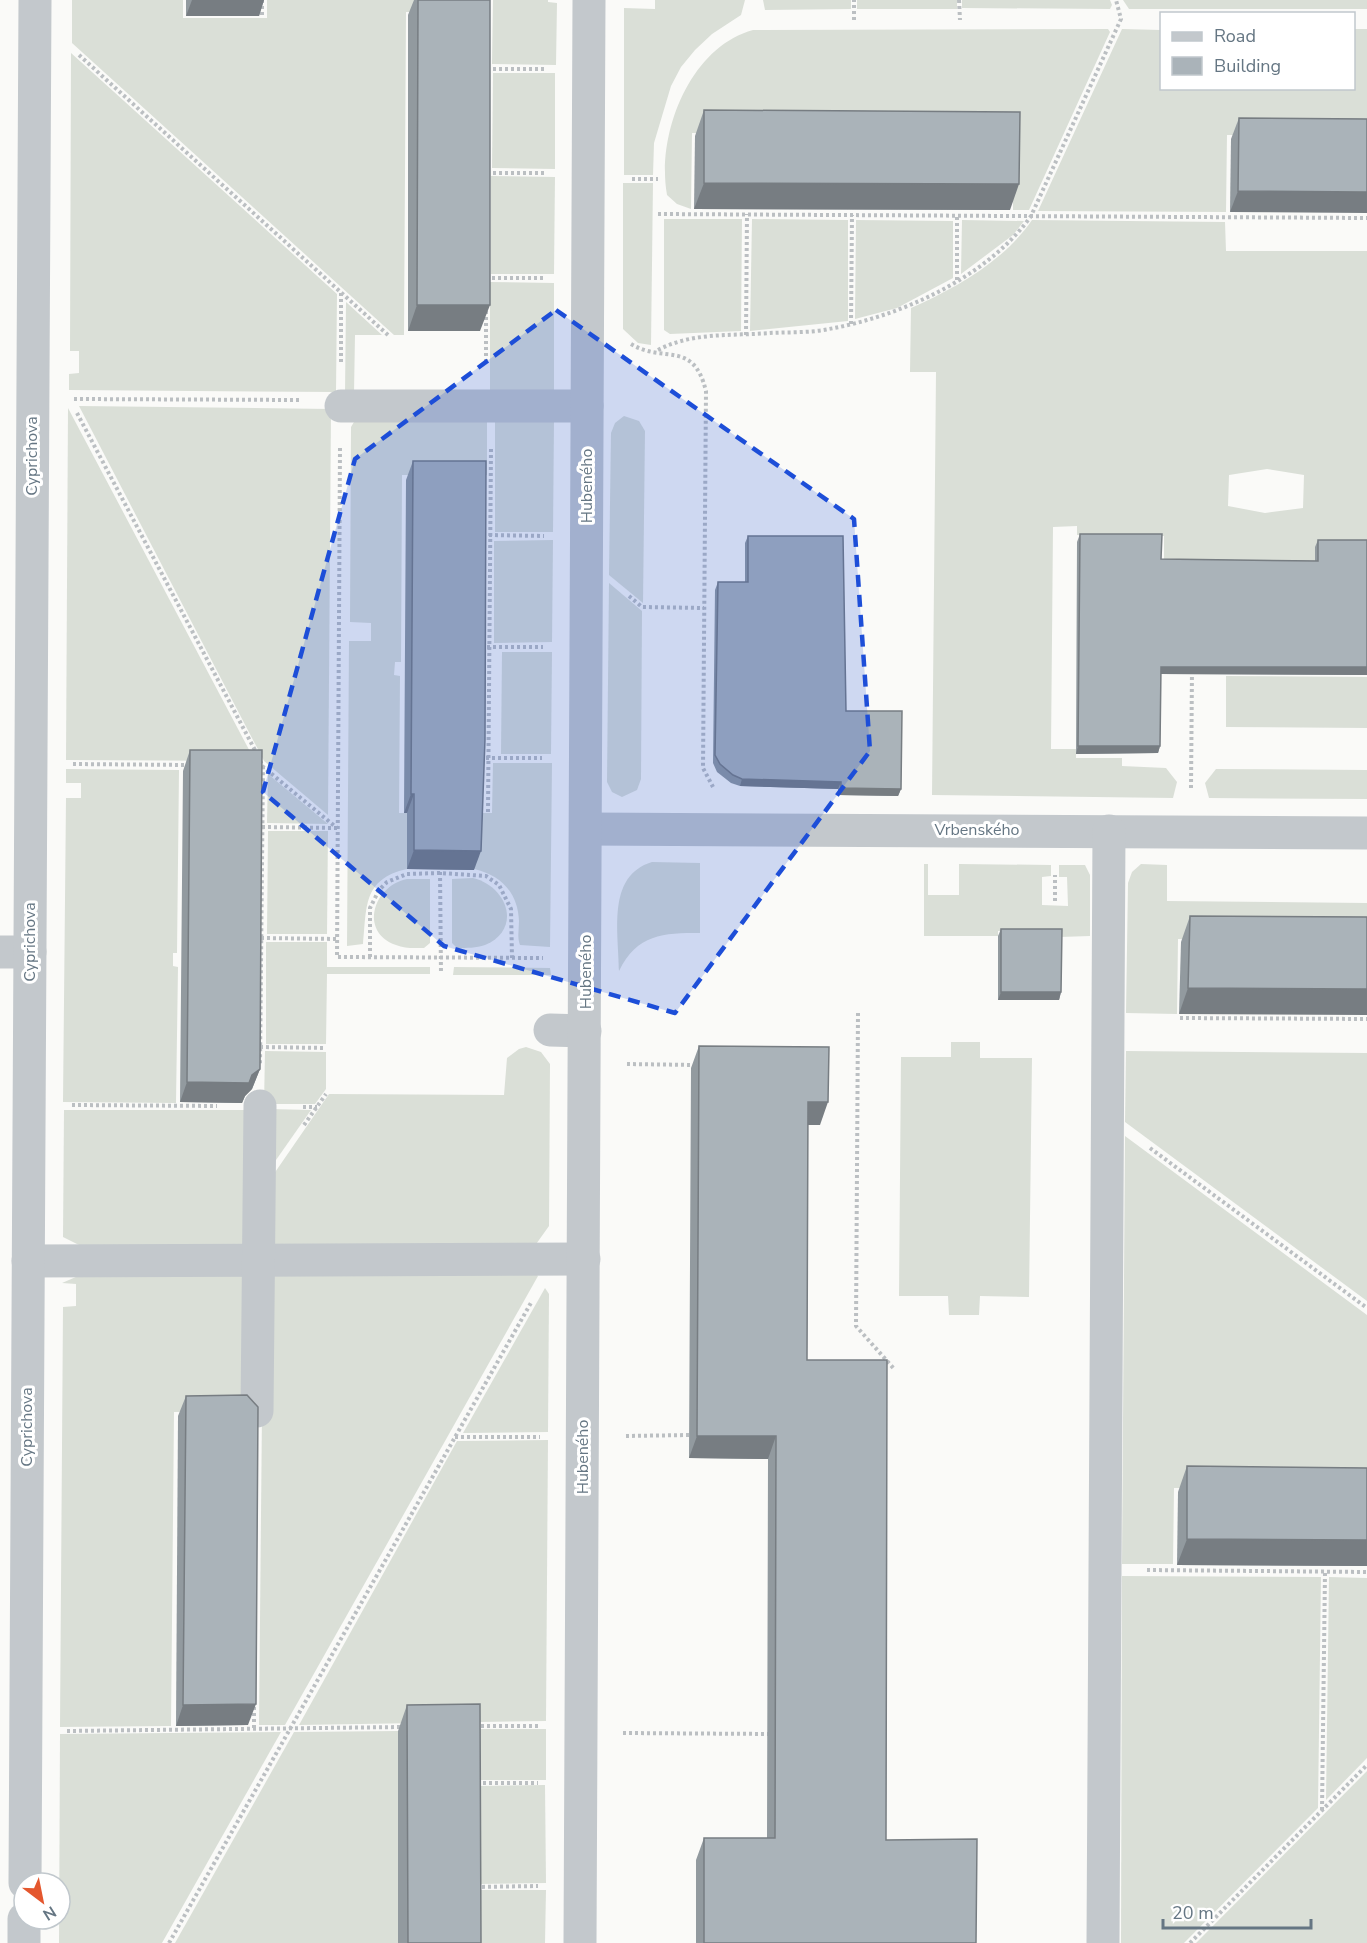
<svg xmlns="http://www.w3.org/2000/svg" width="1367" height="1943" viewBox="0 0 1367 1943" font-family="'Nunito Sans',sans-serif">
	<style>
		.grass { fill: #dadfd7; fill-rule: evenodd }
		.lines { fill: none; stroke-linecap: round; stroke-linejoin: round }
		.path { stroke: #bbbfc2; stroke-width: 4; stroke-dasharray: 3 3; stroke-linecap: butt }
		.minor { stroke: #c3c8cc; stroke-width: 33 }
		.wall { fill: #929a9f }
		.shaded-wall { fill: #777d82 }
		.building { fill: #aab3b9; stroke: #777d82; stroke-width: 1.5 }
		.marked { fill: #1d4ed8; fill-opacity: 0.2; stroke: #1d4ed8; stroke-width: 4.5; stroke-dasharray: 12 8; stroke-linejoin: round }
		.labels { text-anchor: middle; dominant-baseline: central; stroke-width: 6; stroke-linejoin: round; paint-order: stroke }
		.street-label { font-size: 16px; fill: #657683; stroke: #fff }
	</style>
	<rect width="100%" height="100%" fill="#fafaf8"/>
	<g class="grass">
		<polygon points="72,0 183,0 183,18 267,18 267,0 481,0 481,12 406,12 404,335 394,335 72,43"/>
		<polygon points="493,0 548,0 548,2 557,3 556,65 492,64"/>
		<polygon points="655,0 745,0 741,15 712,34 695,50 681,67 671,86 654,143 653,175 624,175 624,8 655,9"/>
		<polygon points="763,0 851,0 851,9 765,10"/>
		<rect x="857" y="0" width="100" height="9"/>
		<polygon points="962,0 1110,0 1112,5 1110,9 962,8"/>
		<polygon points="1123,0 1367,0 1367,9 1129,9"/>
		<path d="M1108 29 1110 32 1029 210H1013V134L692 133 691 209 677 204 667 195C656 134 690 47 753 30Z"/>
		<polygon points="1122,29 1161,30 1162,88 1354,88 1354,29 1367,29 1367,135 1227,135 1226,212 1038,211"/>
		<polygon points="71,53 337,294 336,392 69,390 69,374 79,373 79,351 70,351"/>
		<polygon points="493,73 555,73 555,169 492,168"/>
		<polygon points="491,176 555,177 554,274 491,274"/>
		<polygon points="623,183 653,183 651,345 638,343 623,329"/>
		<polygon points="664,219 742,219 741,331 670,334 664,330"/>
		<polygon points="752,219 848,220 848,321 750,331"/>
		<polygon points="856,220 953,221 953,278 897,308 855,319"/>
		<polygon points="962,220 1024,221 1013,235 961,274"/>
		<path d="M1032 220 1225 222 1226 251H1367V548L1316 547 1315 563 1164 602V536L1077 535V526L1053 527 1051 749H1076V758H1122V766L1166 768 1177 782 1173 798 932 795 936 372H910L911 308C956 288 1004 261 1032 220ZM1267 469 1304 475 1303 508 1265 513 1228 506 1229 475Z"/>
		<polygon points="490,282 554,283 554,393 490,393"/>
		<polygon points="346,302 382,335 355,335 354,393 345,393"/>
		<polygon points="79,406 331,409 328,815 264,761"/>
		<polygon points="68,408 255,761 66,760"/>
		<polygon points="624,416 639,421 645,431 643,603 609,575 611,433 615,423"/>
		<path d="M487 420V475H402L401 662H395L394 675 400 676 399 813H407V869C362 879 367 908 363 944L347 946 349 641H371V623L350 622 351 427 354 422Z"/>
		<polygon points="495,420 554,420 553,532 495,532"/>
		<polygon points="553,540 552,642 494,643 494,541"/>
		<polygon points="609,583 642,611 641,779 637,790 622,797 612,792 607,782"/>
		<polygon points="502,652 552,652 551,754 501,754"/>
		<polygon points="1226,676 1367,677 1367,728 1226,727"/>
		<path d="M493 763H552L550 947 520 945C517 937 519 929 519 921 518 893 501 875 474 869V813H492Z"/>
		<polygon points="66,769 179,770 177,953 173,953 173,966 178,967 176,1103 63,1102 66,798 81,798 81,783 66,783"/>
		<polygon points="1216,769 1367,770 1367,799 1209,798 1205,783"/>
		<polygon points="268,774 328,824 267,823"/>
		<polygon points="268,831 328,831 327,934 267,934"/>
		<path d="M652 862 700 863V933C663 933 637 934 619 971 619 933 606 876 652 862Z"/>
		<polygon points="924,864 928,864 928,895 959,895 959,864 1051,865 1051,876 1042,877 1042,905 1068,906 1067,877 1059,877 1059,865 1085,865 1090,875 1090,936 1060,937 1059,932 998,931 998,936 924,936"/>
		<polygon points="1141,864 1167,865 1167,901 1367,903 1367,940 1178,939 1177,1014 1126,1013 1128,883 1132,872"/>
		<path d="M473 878C507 886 523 929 485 945 476 948 467 948 457 948L452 943V879Z"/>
		<path d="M407 879H430V943L424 948C415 948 405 949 396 945 359 932 373 886 407 879Z"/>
		<polygon points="266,942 327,942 327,967 430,967 430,974 327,974 326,1044 266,1044"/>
		<polygon points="454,967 550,968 551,975 453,975"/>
		<polygon points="951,1042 980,1042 980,1058 1032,1058 1029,1297 980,1296 979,1315 949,1315 948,1296 899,1296 901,1057 951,1057"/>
		<polygon points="526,1047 541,1052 550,1064 549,1226 534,1247 274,1247 269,1181 329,1094 504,1095 507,1058 519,1049"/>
		<polygon points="265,1051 326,1052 326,1089 315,1104 264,1104"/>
		<polygon points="1126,1051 1367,1053 1367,1301 1125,1122"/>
		<polygon points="269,1109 311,1110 269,1170"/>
		<polygon points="64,1110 250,1110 248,1244 85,1248 63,1237"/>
		<polygon points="1125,1136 1367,1315 1367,1490 1174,1488 1173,1564 1122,1564"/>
		<polygon points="535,1272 538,1276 285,1725 259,1725 262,1411 270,1276"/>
		<polygon points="85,1273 245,1275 248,1411 174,1412 171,1726 60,1727 63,1307 76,1306 76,1284 62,1283"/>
		<polygon points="545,1288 549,1294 548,1432 463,1433"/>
		<polygon points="548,1440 546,1721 299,1725 457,1441"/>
		<polygon points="1122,1576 1321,1577 1318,1808 1184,1943 1121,1943"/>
		<polygon points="1329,1577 1367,1578 1367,1758 1326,1800"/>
		<polygon points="480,1729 546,1729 546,1780 481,1780"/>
		<polygon points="398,1731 398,1943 175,1943 294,1732"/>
		<polygon points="281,1732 162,1943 59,1943 60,1734"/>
		<polygon points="1367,1771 1367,1943 1196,1943"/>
		<polygon points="545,1785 546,1883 480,1884 480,1786"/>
		<polygon points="480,1890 546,1890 545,1943 480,1943"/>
	</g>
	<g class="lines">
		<g class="path">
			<polyline points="959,0 960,20"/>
			<polyline points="262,15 262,0"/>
			<polyline points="854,20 854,0"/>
			<polyline points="79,55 388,335"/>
			<polyline points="487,69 546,69"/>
			<polyline points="487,173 545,173"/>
			<polyline points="632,179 658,179"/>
			<polyline points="658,214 1367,218"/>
			<polyline points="486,278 544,278"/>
			<polyline points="957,280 957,215"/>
			<polyline points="851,324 852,215"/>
			<polyline points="746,335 747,214"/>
			<path d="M631 344C664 364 693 339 706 391L703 768 713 787"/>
			<path d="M658 350C692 332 732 336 770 333 789 332 810 333 829 329 901 316 988 277 1031 216L1121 19 1116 0"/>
			<polyline points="341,362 341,293"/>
			<polyline points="486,362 486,310"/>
			<polyline points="74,399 300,400"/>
			<polyline points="77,413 257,754"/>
			<polyline points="340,448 337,957 543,958"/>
			<polyline points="489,535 544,536"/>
			<polyline points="629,596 642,607 704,608"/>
			<polyline points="481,647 543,647"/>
			<polyline points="480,758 542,758"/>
			<polyline points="260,761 263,766 260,1064"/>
			<polyline points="73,764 189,765"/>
			<polyline points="262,766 337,828"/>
			<polyline points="1191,788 1192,670"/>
			<polyline points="488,812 491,449"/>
			<polyline points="262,827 337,828"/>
			<polyline points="440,872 441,974"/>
			<polyline points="1055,901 1055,875"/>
			<polyline points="261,938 337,939"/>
			<polyline points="370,957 370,908 379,890 387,882 407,874 440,873 486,876 499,885 511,909 512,958"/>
			<polyline points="858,1013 856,1326 895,1370"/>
			<polyline points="1180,1018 1367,1019"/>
			<polyline points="260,1047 326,1048"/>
			<polyline points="627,1064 695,1065"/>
			<polyline points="72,1105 217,1106"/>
			<polyline points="303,1107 317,1107"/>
			<polyline points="304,1125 326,1094"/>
			<polyline points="1150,1148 1367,1308"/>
			<polyline points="626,1436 689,1435"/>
			<polyline points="455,1437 540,1437"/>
			<polyline points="1147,1570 1367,1572"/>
			<polyline points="475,1726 540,1726"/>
			<polyline points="254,1728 254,1706"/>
			<polyline points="67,1731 402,1727"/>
			<polyline points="623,1733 771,1734"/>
			<polyline points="477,1783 538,1783"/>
			<polyline points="1322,1810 1325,1572"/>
			<polyline points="476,1887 538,1886"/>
			<polyline points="169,1943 532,1301"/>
			<polyline points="1190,1943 1367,1765"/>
		</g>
		<g class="minor">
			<polyline points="341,406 587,406"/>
			<polyline points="587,829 1367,833"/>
			<polyline points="0,952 30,952"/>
			<polyline points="550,1030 585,1031"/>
			<polyline points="28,1261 584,1259"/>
			<polyline points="257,1411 260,1106"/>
			<polyline points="25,1883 35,0"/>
			<polyline points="24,1943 24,1919"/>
			<polyline points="580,1943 589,0"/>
			<polyline points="1103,1943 1109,831"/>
		</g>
	</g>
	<g class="wall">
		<polygon points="186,0 264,0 259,16 186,16"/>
		<polygon points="414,0 490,0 480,331 408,331 408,15"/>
		<polygon points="704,110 1010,210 694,209 695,136"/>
		<polygon points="1239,118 1367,119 1230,212 1231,139"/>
		<polygon points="413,461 474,870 407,869 407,813 404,813 406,480"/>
		<polygon points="1080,534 1161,559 1315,561 1315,547 1318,540 1367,675 1161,674 1160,746 1158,753 1076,754 1077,542"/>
		<polygon points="748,536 846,711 901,789 898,796 838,795 838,789 740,786 731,783 717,772 713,763 715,590 718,582 745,582 745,543"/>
		<polygon points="190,750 260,1069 252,1089 245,1096 242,1103 180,1102 183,771"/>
		<polygon points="1190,916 1367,917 1179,1014 1181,942"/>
		<polygon points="1001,929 1061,992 1059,1000 998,1000 998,936"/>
		<polygon points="699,1046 820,1125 808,1125 807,1360 886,1840 976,1943 696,1943 696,1860 704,1838 767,1838 768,1459 689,1458 691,1068"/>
		<polygon points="186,1396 248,1725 176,1726 178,1416"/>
		<polygon points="1187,1466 1367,1468 1367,1566 1177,1565 1178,1492"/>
		<polygon points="407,1705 481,1943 398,1943 398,1731"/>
	</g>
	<g class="shaded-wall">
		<polygon points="192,0 264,0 259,16 186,16"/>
		<polygon points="704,183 1019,184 1010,210 694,209"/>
		<polygon points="1238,191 1367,192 1367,213 1230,212"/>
		<polygon points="417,305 490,305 480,331 408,331"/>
		<polygon points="1161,667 1367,667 1367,675 1158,674"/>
		<polygon points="1078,746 1160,746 1158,753 1076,754"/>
		<polygon points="742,779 841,782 838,789 740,786"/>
		<polygon points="841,788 901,789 898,796 838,795"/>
		<polygon points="411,794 414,794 407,813 404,813"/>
		<polygon points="414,850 481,851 474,870 407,869"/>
		<polygon points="1188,988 1367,989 1367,1015 1179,1014"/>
		<polygon points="1001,992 1061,992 1059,1000 998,1000"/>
		<polygon points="260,1069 252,1089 245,1096 242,1103 180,1102 187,1082 252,1075"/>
		<polygon points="808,1102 828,1102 820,1125 800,1125"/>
		<polygon points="697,1436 776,1436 768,1459 689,1458"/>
		<polygon points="1187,1539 1367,1540 1367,1566 1177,1565"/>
		<polygon points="256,1704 248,1725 176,1726 183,1705"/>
	</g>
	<g class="building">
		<polygon points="418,0 490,0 490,305 417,305"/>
		<polygon points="704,110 1020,112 1019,184 704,183"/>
		<polygon points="1239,118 1367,119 1367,192 1238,191"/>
		<polygon points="413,461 486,461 485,739 481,851 414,850 414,794 411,794"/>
		<polygon points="1080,534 1162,534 1161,559 1318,561 1318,540 1367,540 1367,667 1161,667 1160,746 1078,746"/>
		<polygon points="748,536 843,536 846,711 902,711 901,789 841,788 841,782 742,779 733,775 720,764 715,755 718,582 748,582"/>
		<polygon points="190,750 262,750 260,1069 252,1075 249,1083 187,1082"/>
		<polygon points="1190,916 1367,917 1367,989 1188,988"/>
		<polygon points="1001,929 1062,929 1061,992 1001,992"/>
		<polygon points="699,1046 829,1047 828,1102 808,1102 807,1360 887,1360 886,1840 977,1839 976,1943 704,1943 704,1838 775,1838 776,1436 697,1436"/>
		<polygon points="247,1395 258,1407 256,1704 183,1705 186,1396"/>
		<polygon points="1187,1466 1367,1468 1367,1540 1187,1539"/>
		<polygon points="480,1704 481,1943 408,1943 407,1705"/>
	</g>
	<path class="marked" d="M556 310 854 519 870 751 675 1013 444 946 263 792 355 459Z"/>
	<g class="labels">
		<g class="street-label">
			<text transform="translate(32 456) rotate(-90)">Cyprichova</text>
			<text transform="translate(587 486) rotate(-90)">Hubeného</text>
			<text x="977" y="830">Vrbenského</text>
			<text transform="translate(30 942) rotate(-90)">Cyprichova</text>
			<text transform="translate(586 972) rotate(-90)">Hubeného</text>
			<text transform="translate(27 1427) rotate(-90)">Cyprichova</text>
			<text transform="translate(583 1457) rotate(-90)">Hubeného</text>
		</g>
	</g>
	<rect x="1160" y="12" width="195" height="78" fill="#ffffff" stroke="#c1c8cd" stroke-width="1.5"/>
	<rect x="1172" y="32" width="30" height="9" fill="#c3c8cc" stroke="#c1c8cd" stroke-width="1.5"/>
	<text x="1214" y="42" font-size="18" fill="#657683">Road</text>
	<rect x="1172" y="57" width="30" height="18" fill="#aab3b9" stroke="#c1c8cd" stroke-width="1.5"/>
	<text x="1214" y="72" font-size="18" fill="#657683">Building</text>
	<g transform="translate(42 1901) rotate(148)"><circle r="28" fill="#ffffff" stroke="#c1c8cd" stroke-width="1.5"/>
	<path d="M0-4.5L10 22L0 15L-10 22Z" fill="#e4572e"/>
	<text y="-9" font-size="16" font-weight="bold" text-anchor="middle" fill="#657683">N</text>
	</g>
	<path d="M1163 1919v9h148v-9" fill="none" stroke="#657683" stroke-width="3"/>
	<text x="1172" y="1919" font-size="18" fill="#657683" stroke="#ffffff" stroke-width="4.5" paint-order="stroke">20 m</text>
</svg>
